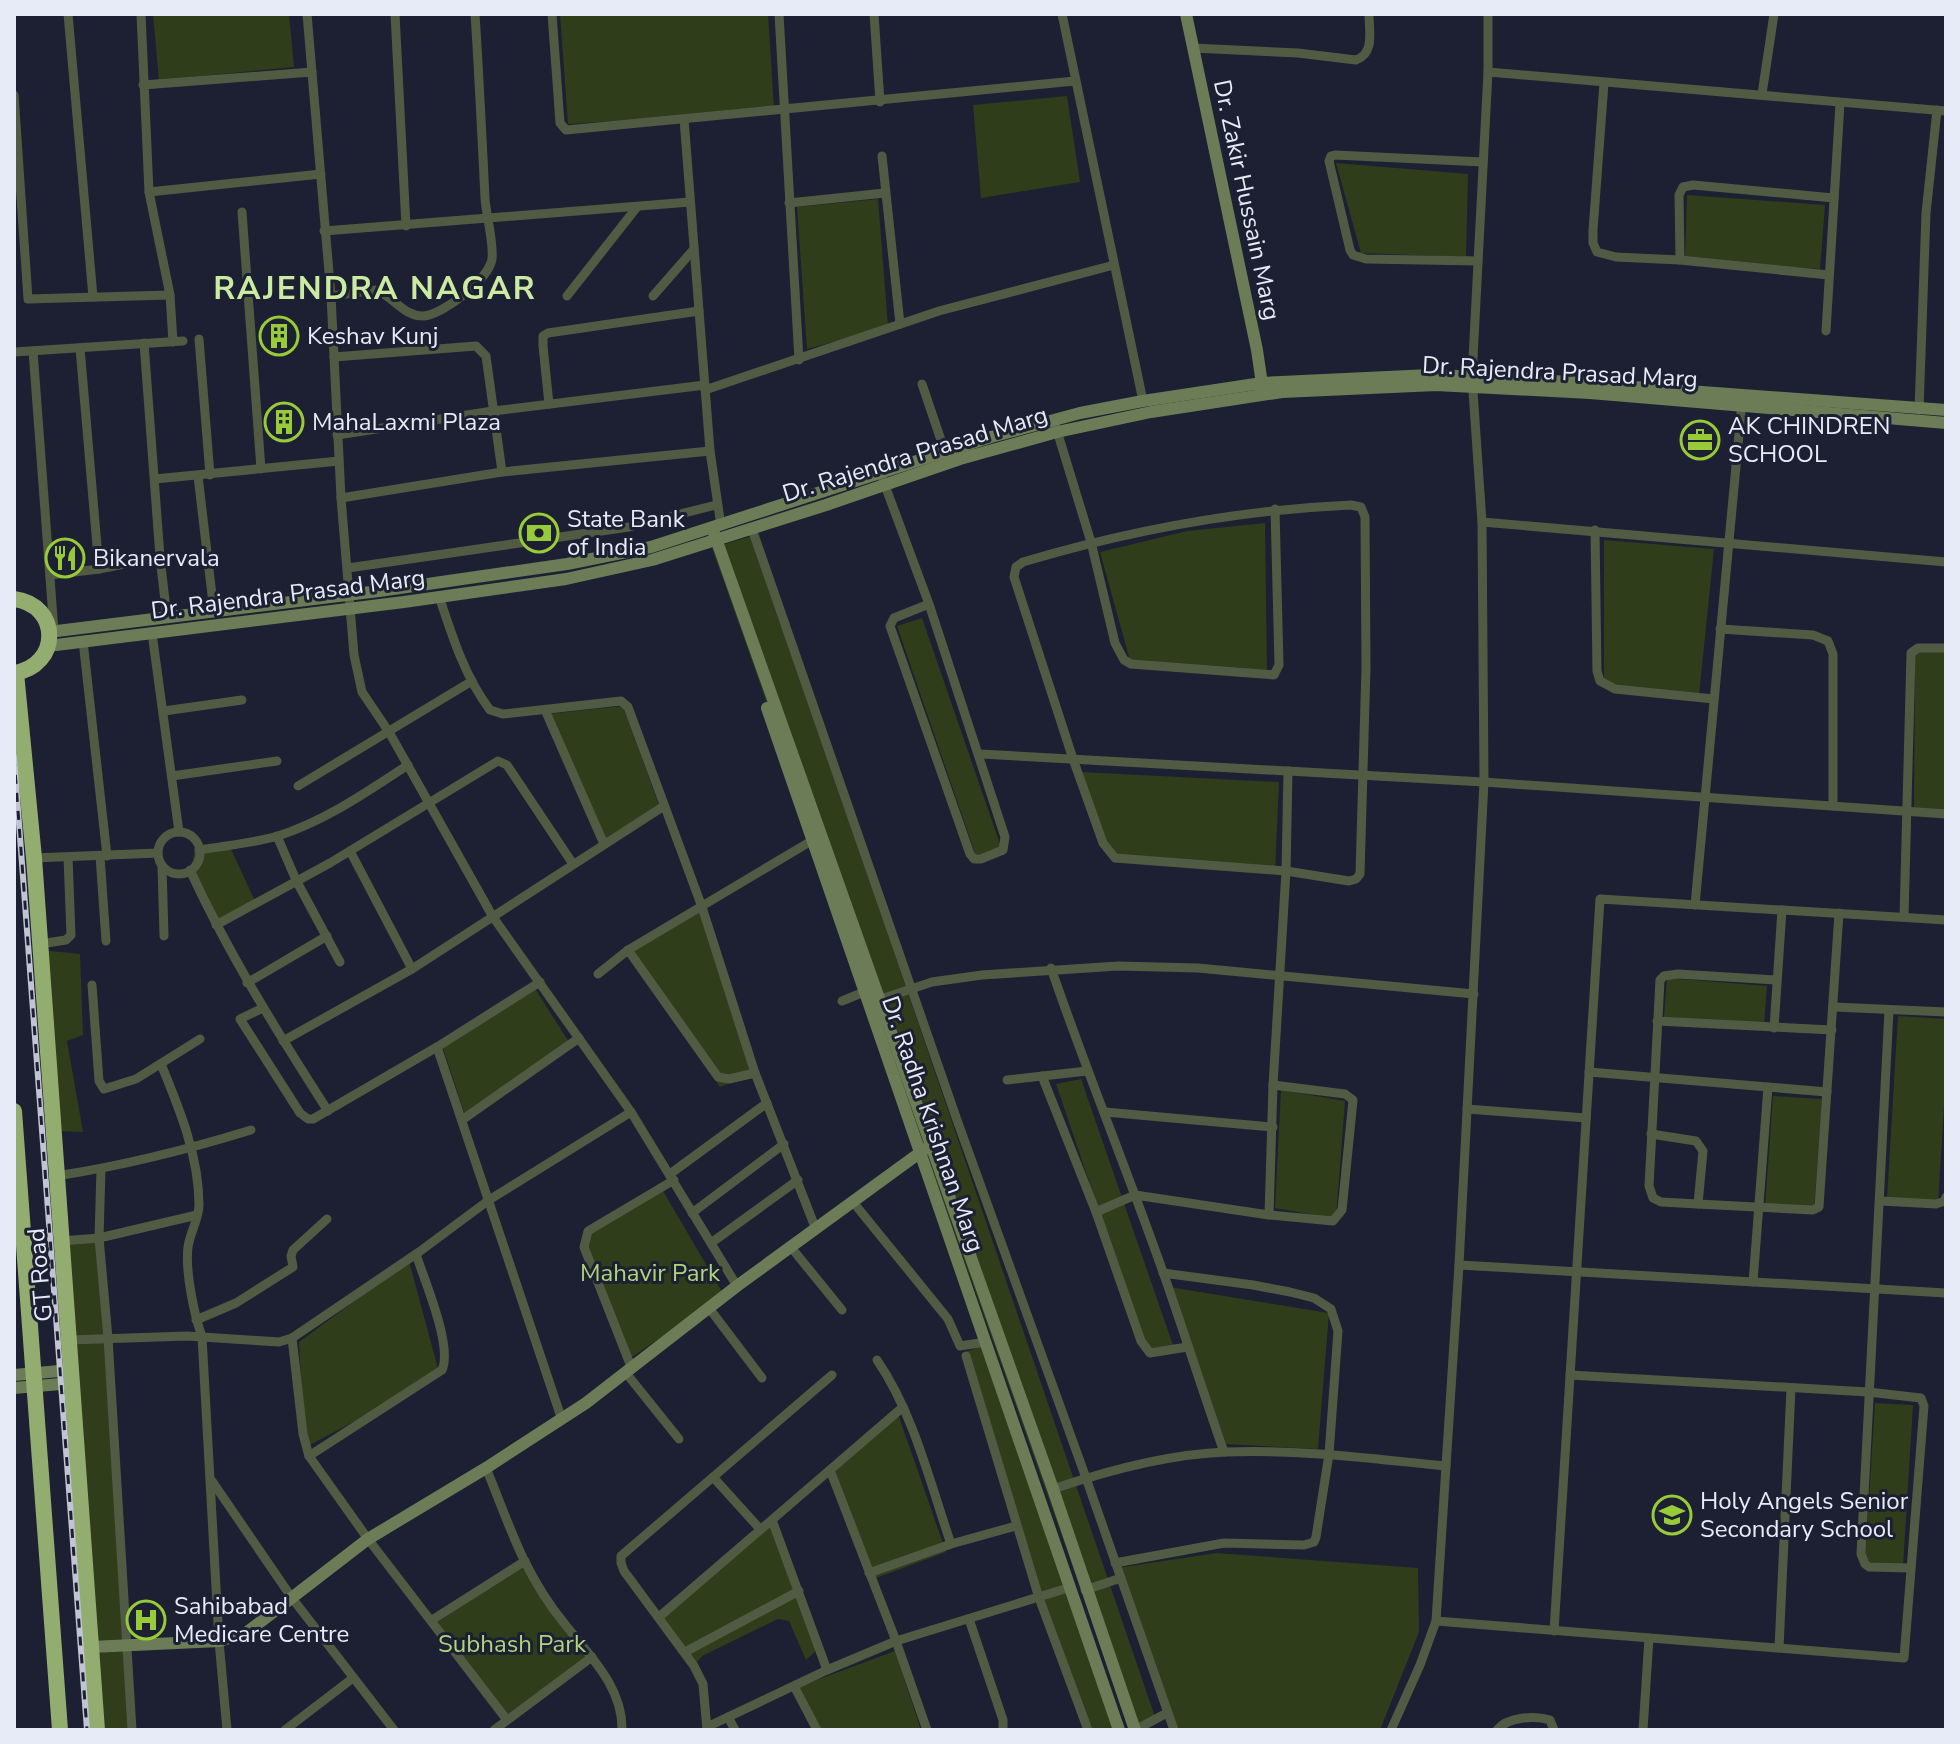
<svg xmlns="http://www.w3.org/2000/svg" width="1960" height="1744" viewBox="0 0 1960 1744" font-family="'Nunito Sans',sans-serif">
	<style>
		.green { fill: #2f3d1a }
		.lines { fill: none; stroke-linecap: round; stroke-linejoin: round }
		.street { stroke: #515b43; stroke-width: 9 }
		.secondary { stroke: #6c7c56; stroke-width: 12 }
		.highway { stroke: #93ad70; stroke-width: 16 }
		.rail-casing { stroke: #c1c4d2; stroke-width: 6 }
		.rail { stroke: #1c2032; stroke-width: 3; stroke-dasharray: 9; stroke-linecap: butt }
		.labels { text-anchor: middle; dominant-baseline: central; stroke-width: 6; stroke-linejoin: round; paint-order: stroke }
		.street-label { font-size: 24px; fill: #e7eaf7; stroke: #1c2032 }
		.poi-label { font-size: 24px; fill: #e7eaf7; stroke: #1c2032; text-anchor: start }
		.park-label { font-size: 24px; fill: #b0d37e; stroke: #1c2032 }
		.district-label { font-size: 32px; font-weight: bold; letter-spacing: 2px; fill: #cbeba2; stroke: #1c2032 }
	</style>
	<rect width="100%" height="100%" fill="#1c2032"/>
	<g class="green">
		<polygon points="153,14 289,14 294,67 159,80"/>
		<polygon points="560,14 768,14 774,110 568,124"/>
		<polygon points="1067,96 1080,182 981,198 973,105"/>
		<polygon points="1336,163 1468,174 1466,257 1361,253"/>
		<polygon points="1687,195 1825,205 1820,269 1685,260"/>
		<polygon points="878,199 888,327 807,349 797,207"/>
		<polygon points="1265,523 1267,676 1131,664 1100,552 1187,531"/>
		<polygon points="752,536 1155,1717 1130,1728 712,548"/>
		<polygon points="1604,540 1714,549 1699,695 1604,688"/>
		<polygon points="922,618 1001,847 976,856 897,626"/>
		<polygon points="1915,652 1946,652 1946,817 1914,813"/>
		<polygon points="623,706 660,808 608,842 548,714"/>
		<polygon points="1081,772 1279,782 1275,871 1112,859"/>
		<polygon points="229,845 255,901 216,924 190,875 195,849"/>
		<polygon points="702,907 755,1073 720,1087 629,950"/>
		<polygon points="41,950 80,954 83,1035 67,1041 83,1132 55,1131"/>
		<polygon points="1667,978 1767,986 1764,1025 1664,1017"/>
		<polygon points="536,990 572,1047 466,1118 443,1048"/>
		<polygon points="1898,1016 1946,1019 1946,1073 1938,1202 1887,1199"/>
		<polygon points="1081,1079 1175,1351 1149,1357 1056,1084"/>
		<polygon points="1281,1090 1345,1101 1336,1219 1275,1208"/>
		<polygon points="1773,1096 1822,1099 1814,1210 1765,1207"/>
		<polygon points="663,1191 724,1295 626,1361 582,1238"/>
		<polygon points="98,1238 133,1730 97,1730 61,1244"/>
		<polygon points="409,1261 440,1376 304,1448 299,1342"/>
		<polygon points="1169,1287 1329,1313 1318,1449 1226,1444"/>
		<polygon points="983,1346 1114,1730 1086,1730 962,1353"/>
		<polygon points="1875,1403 1913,1405 1903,1566 1865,1564"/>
		<polygon points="897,1411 946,1552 868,1581 830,1470"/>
		<polygon points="770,1524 817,1650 806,1660 789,1621 778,1619 702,1656 695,1665 661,1620"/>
		<polygon points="1217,1553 1418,1568 1419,1632 1380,1730 1174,1730 1117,1568"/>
		<polygon points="524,1564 588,1658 502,1718 432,1626"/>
		<polygon points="895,1651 921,1730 820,1730 798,1687"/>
	</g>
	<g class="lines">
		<g class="street">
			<polyline points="68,14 93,297"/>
			<polyline points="141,14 149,192 170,295 173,342"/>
			<polyline points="307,14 331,296 341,498 354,655 362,692 389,732 493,917 631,1112 737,1286"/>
			<polyline points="395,14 406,226"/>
			<polyline points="552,14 560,123 566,130 1075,81"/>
			<polyline points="779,14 799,360"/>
			<polyline points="874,14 880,102"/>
			<polyline points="1062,14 1143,401"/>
			<path d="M1193 48 1298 53 1356 60C1375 53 1369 31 1369 14"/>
			<polyline points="1488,72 1946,111"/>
			<polyline points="1604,83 1593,230 1593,243 1597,252 1616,257 1680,260 1829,275"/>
			<polyline points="143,85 312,72"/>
			<polyline points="1762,94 1774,14"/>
			<polyline points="14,95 28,299 170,295"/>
			<polyline points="684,119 710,451 721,526"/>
			<polyline points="882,156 900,324"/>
			<polyline points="149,192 321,174"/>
			<polyline points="789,203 885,193"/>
			<polyline points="242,212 261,469"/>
			<polyline points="324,231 690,202"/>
			<polyline points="1680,260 1679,195 1683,187 1693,185 1834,198"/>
			<polyline points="1478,261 1366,259 1353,255 1350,250 1329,161 1331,156 1335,155 1483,162"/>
			<path d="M331 296 376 290C393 296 404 317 424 316 444 314 489 279 492 259 494 242 486 216 485 198 482 137 479 75 475 14"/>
			<polyline points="567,296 637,207"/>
			<polyline points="653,296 694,249"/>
			<polyline points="1826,331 1840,103"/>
			<polyline points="199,339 210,475"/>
			<polyline points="144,343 160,557 167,618"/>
			<polyline points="33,351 54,631"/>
			<polyline points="14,352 183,341"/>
			<polyline points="334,357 476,346 486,356 502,472"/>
			<polyline points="922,384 945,452"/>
			<polyline points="705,390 939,311 1114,265"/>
			<polyline points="549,404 543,346 543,336 548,333 699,311"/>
			<polyline points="1919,410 1926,213 1937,110"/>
			<polyline points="1054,421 1091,542 1115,643 1124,660 1131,664 1274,675 1279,665 1275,509"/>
			<polyline points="337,435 493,411 705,385"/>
			<polyline points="198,476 214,612"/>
			<polyline points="155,479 339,461"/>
			<polyline points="883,480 929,604 1005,837 1003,850 981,859 974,859 970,854 890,626 894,618 929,604"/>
			<polyline points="341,498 502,472 710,451"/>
			<path d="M1351 505 1361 507 1365 517 1366 668 1360 874 1356 879 1349 881 1286 871 1115 858 1103 843 1073 759 1014 577 1016 567 1023 562C1131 530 1239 510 1351 505Z"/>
			<polyline points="1482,522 1946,562"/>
			<polyline points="752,529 957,1120 1086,1478 1174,1730"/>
			<polyline points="1595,530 1597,671 1600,681 1615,689 1714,699"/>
			<polyline points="348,568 629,527 716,505"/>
			<polyline points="99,569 160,557"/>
			<polyline points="50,575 99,569 80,348"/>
			<path d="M439 596C452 636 465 677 490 710L503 714 621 701 628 707 702 907 755 1073 815 1227"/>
			<polyline points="1720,629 1813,635 1828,641 1833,654 1833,806"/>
			<polyline points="152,633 179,832"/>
			<polyline points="83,641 107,856"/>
			<polyline points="545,710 604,844"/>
			<polyline points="164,711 242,700"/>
			<polyline points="980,754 1484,782 1946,814"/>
			<polyline points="172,776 277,761"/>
			<polyline points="298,786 472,681"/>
			<circle cx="179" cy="853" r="21"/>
			<polyline points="277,836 296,880 340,962"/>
			<path d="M199 850C225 846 253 843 278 836 325 821 367 792 408 765"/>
			<polyline points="350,851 412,969"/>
			<polyline points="100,856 106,941"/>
			<polyline points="34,858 158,853"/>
			<polyline points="162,866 164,936"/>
			<path d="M190 870C229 955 278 1033 328 1111"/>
			<polyline points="1695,905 1742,402"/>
			<polyline points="1904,917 1911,653 1918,648 1946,648"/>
			<polyline points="216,925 330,863 498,761 507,765 573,864"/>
			<polyline points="40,944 66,940 71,935 68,857"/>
			<polyline points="628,950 718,1077 729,1079 755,1073"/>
			<path d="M1051 968C1086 1070 1127 1170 1163 1272 1184 1332 1203 1392 1224 1452"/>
			<polyline points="598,974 628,950 813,840"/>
			<polyline points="1776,980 1678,974 1664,976 1660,980 1649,1186 1653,1198 1661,1202 1698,1204 1813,1210 1819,1207 1839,913"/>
			<polyline points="247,983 327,936"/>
			<polyline points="92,985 99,1081 104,1089 136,1079 200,1039"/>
			<polyline points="842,1001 864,992"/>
			<polyline points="875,1001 932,982 982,975 1118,966 1198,968 1474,994"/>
			<polyline points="1834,1007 1946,1012"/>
			<polyline points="263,1008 240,1019 300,1113 308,1119 313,1119 437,1047 540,982"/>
			<polyline points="1889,1010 1861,1554 1865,1564 1869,1567 1910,1568"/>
			<polyline points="1657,1021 1832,1030"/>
			<polyline points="1774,1028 1782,910"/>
			<polyline points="283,1041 412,969 664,806"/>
			<polyline points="437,1047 562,1420"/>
			<path d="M161 1064C179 1108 199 1156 199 1205 199 1219 190 1232 188 1247 185 1271 194 1314 202 1337L219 1641 227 1730"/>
			<polyline points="1589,1072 1827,1092"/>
			<polyline points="1042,1076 1096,1212 1141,1341 1150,1353 1187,1347"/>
			<polyline points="1007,1080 1087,1071"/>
			<polyline points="1467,1109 1586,1118"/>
			<polyline points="1105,1112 1273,1127"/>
			<polyline points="462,1120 579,1038"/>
			<polyline points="1651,1134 1696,1141 1703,1151 1698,1204"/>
			<polyline points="101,1169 99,1238 108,1338 132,1730"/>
			<polyline points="670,1174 767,1103"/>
			<path d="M56 1176C122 1166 186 1150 251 1130"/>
			<polyline points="1881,1201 1936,1204 1945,1201 1946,1197"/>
			<polyline points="853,1202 948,1319 960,1346 986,1342"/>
			<polyline points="1096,1212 1135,1195 1269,1215 1333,1221 1342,1210 1353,1100 1345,1094 1273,1085"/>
			<polyline points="692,1213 784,1144"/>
			<polyline points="1269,1215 1273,1085 1286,871 1288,771"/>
			<polyline points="61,1241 99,1238 197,1215"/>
			<polyline points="711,1243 798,1180"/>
			<polyline points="790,1246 842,1310"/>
			<polyline points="1459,1265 1946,1293"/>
			<polyline points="1753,1282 1768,1087"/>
			<polyline points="709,1308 762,1378"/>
			<polyline points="196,1320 236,1303 293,1267 291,1256 293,1250 327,1219"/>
			<polyline points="292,1338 303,1434 309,1456 368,1539 507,1720"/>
			<polyline points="70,1340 187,1336 279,1342 292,1338 419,1252 489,1200 631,1112"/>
			<polyline points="966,1356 1039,1598 1088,1730"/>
			<path d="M877 1360C914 1414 930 1483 951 1544"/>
			<polyline points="632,1369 584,1247 588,1231 674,1180"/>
			<polyline points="626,1373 679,1439"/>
			<path d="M309 1456 442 1370C453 1346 424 1280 416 1254"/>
			<path d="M486 1468C499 1499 510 1531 524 1560 535 1582 549 1605 564 1623 589 1655 623 1687 622 1730"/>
			<polyline points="830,1470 896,1641 927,1730"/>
			<polyline points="713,1477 760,1529"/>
			<polyline points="212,1481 292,1598 394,1730"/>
			<path d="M1053 1489C1106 1471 1171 1454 1226 1452 1300 1449 1373 1459 1446 1466"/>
			<polyline points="772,1520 827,1670"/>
			<polyline points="1115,1563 1224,1543 1304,1545 1314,1542 1316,1537 1329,1454 1338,1331 1331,1309 1314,1298 1290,1292 1253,1285 1163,1273"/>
			<polyline points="869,1573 951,1544 1016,1526"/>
			<polyline points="1085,1590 1121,1578"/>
			<polyline points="659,1617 903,1407"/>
			<polyline points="969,1619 1003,1720 1003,1730"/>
			<polyline points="432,1620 525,1561"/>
			<polyline points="1436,1621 1904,1658 1924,1406 1921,1398 1868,1392 1570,1375"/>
			<polyline points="1554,1631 1600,899 1946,920"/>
			<polyline points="1779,1648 1791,1388"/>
			<polyline points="685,1652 799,1591"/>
			<polyline points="794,1686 817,1730"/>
			<polyline points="728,1717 735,1730"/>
			<polyline points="707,1727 827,1670 896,1641 1071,1587"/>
			<polyline points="285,1730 353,1678"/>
			<polyline points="494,1730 592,1657"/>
			<polyline points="707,1730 703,1684 694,1666 624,1571 621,1563 621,1556 832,1375"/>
			<polyline points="1135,1730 1167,1713"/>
			<polyline points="1391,1730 1420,1665 1436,1621 1459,1265 1484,782 1482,522 1472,377 1488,72 1488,14"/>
			<path d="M1497 1730C1507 1717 1535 1715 1550 1720L1554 1730"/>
			<polyline points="1643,1730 1649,1638"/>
		</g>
		<g class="secondary">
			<polyline points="1186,14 1257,350 1263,391"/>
			<polyline points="714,533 1053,1489 1135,1730"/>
			<polyline points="49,632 379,591 567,564 651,547 991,437 1080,413 1143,401 1262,383 1430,375 1515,378 1946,410"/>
			<polyline points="48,646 404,602 566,579 652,560 826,505 960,459 1057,432 1151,412 1282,392 1436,385 1590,393 1946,423"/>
			<polyline points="767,708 1119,1730"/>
			<polyline points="14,1375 71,1370"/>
			<polyline points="14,1388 72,1383"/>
			<polyline points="91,1647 219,1641 246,1633 368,1539 486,1468 586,1403 737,1286 925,1149"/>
		</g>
		<g class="highway">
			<path d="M14 599C61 605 61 666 14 673"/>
			<polyline points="16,673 34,858 97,1730"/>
			<polyline points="14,1111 60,1730"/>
		</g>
		<defs>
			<polyline id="rail" points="14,757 87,1730"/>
		</defs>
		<use href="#rail" class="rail-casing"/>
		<use href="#rail" class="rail"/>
	</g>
	<defs>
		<symbol id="building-ring" viewBox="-11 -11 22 22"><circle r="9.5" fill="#1c2032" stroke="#97cc38" stroke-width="1.5"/><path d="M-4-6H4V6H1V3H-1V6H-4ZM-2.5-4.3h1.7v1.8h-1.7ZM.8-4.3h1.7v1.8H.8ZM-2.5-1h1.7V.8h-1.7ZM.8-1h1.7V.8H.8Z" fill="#97cc38"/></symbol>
		<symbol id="office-ring" viewBox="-11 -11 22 22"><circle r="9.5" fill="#1c2032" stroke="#97cc38" stroke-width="1.5"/><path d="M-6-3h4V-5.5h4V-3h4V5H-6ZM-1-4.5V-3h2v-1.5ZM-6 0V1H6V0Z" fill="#97cc38"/></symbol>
		<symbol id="bank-ring" viewBox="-11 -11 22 22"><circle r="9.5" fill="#1c2032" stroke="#97cc38" stroke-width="1.5"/><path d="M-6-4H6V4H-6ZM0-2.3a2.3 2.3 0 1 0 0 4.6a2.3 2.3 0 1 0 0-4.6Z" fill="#97cc38"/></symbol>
		<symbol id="restaurant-ring" viewBox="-11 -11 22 22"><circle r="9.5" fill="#1c2032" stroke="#97cc38" stroke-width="1.5"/><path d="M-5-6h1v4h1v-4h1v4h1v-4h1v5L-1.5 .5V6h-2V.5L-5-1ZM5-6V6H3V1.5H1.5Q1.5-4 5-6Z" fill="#97cc38"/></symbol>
		<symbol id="school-ring" viewBox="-11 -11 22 22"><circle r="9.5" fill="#1c2032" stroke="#97cc38" stroke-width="1.5"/><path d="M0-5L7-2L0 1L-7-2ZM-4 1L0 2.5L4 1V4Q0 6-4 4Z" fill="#97cc38"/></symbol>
		<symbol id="hospital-ring" viewBox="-11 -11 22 22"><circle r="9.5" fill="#1c2032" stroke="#97cc38" stroke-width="1.5"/><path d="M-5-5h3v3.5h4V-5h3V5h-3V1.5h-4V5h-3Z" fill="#97cc38"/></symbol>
	</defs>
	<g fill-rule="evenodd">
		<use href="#building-ring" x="257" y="314" width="44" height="44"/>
		<use href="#building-ring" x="262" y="400" width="44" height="44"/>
		<use href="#office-ring" x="1678" y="418" width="44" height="44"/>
		<use href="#bank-ring" x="517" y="511" width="44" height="44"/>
		<use href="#restaurant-ring" x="43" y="536" width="44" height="44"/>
		<use href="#school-ring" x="1650" y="1493" width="44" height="44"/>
		<use href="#hospital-ring" x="124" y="1598" width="44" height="44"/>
	</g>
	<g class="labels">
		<g class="street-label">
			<text transform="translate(1247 200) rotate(78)">Dr. Zakir Hussain Marg</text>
			<text transform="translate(1560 372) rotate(3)">Dr. Rajendra Prasad Marg</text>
			<text transform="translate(915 454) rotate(-17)">Dr. Rajendra Prasad Marg</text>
			<text transform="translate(288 594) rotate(-7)">Dr. Rajendra Prasad Marg</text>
			<text transform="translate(933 1124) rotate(71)">Dr. Radha Krishnan Marg</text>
			<text transform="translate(40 1275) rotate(-95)">GT Road</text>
		</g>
		<g class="poi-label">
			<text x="307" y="336">Keshav Kunj</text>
			<text x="312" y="422">MahaLaxmi Plaza</text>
			<text x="1728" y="426">AK CHINDREN<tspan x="1728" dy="28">SCHOOL</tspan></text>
			<text x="567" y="519">State Bank<tspan x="567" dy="28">of India</tspan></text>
			<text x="93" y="558">Bikanervala</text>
			<text x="1700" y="1501">Holy Angels Senior<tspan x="1700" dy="28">Secondary School</tspan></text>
			<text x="174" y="1606">Sahibabad<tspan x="174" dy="28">Medicare Centre</tspan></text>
		</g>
		<g class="park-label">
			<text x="650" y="1273">Mahavir Park</text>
			<text x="512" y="1644">Subhash Park</text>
		</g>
		<g class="district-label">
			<text x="375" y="288">RAJENDRA NAGAR</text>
		</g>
	</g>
	<rect width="1960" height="1744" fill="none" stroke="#e7eaf7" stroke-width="32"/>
</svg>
